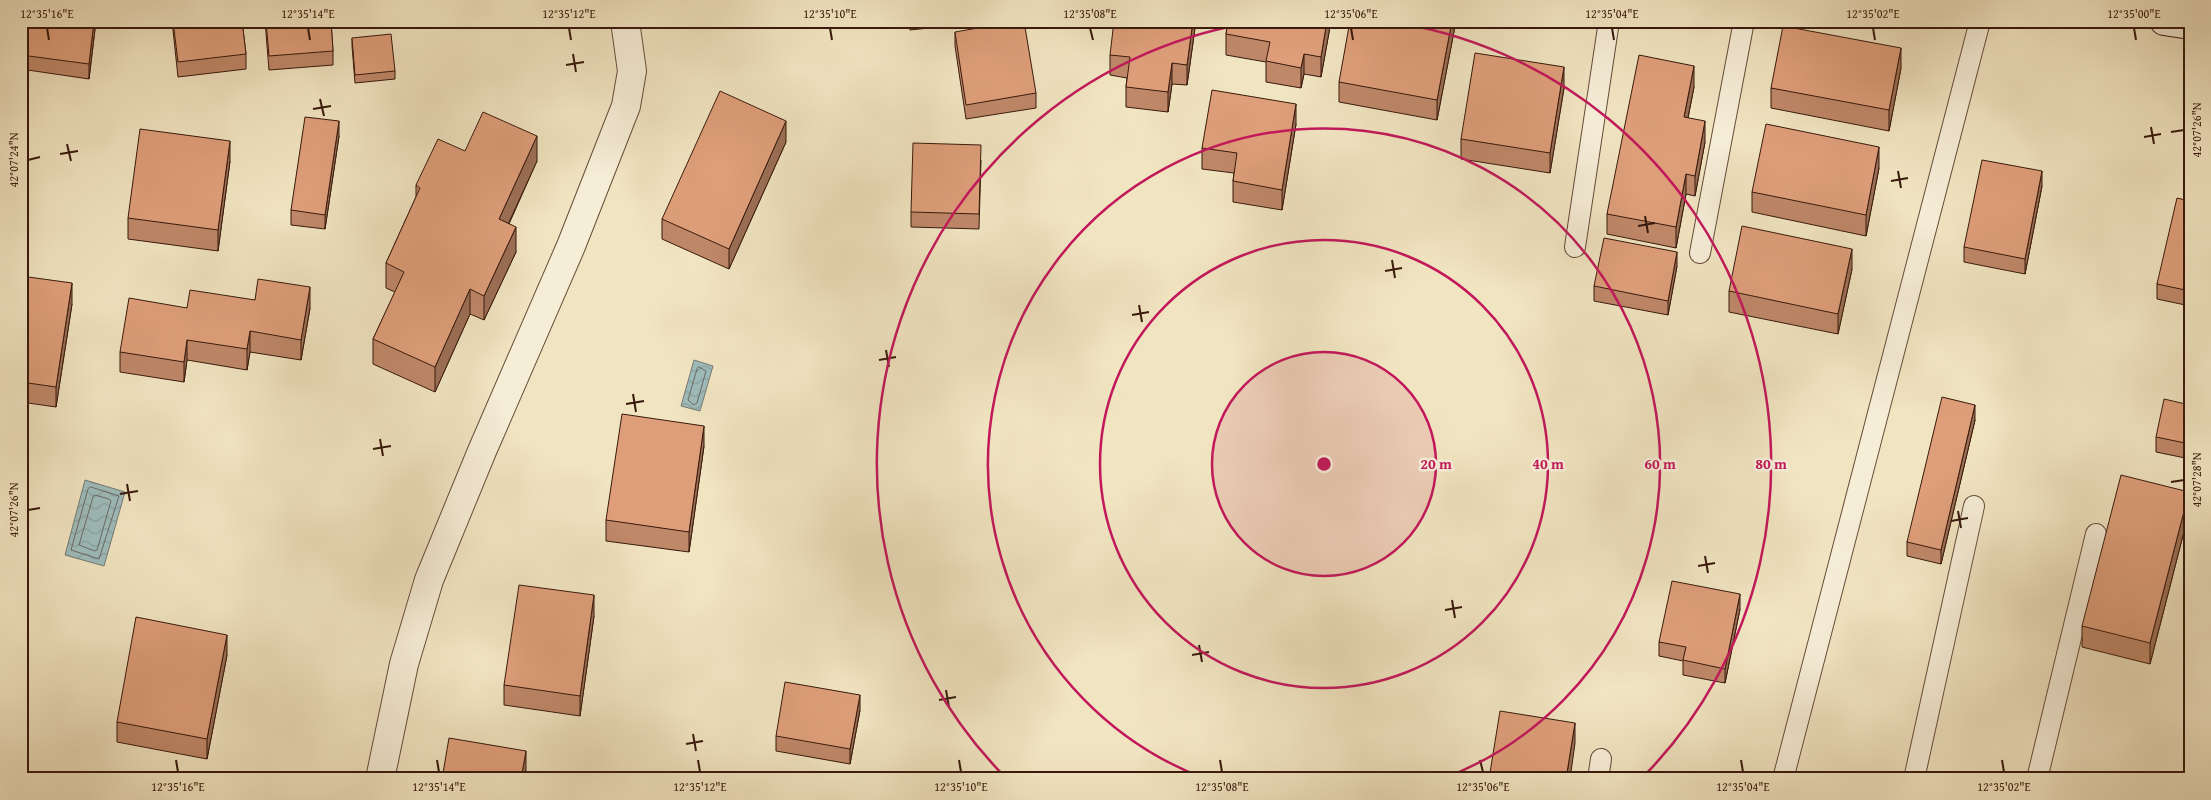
<svg xmlns="http://www.w3.org/2000/svg" width="2211" height="800" viewBox="0 0 2211 800" font-family="'Gentium Book Plus',serif">
	<style>
		.water { fill: url(#water-waves); stroke: #757b75 }
		.lines { fill: none; stroke-linecap: round; stroke-linejoin: round }
		.shore { stroke: #6b6a64; stroke-width: 1 }
		.lane-casing { stroke: #664c39; stroke-width: 22 }
		.street-casing { stroke: #664c39; stroke-width: 30 }
		.secondary-casing { stroke: #38190c; stroke-width: 30 }
		.lane { stroke: #f6edd7; stroke-width: 20 }
		.street { stroke: #f6edd7; stroke-width: 28 }
		.secondary { stroke: #f6edd7; stroke-width: 28 }
		.wall { fill: #bf8869; stroke: #38190c }
		.shaded-wall { fill: #9b6f55; stroke: #38190c }
		.building { fill: #de9e7a; stroke: #38190c }
		.ticks { fill: none; stroke: #38190c; stroke-width: 2 }
		.ring { fill: none; stroke: #c2185b; stroke-width: 2.5 }
		.centre { fill: #c2185b; stroke: #f6edd7; stroke-width: 2.5 }
		.ring-label { font-size: 15px; text-anchor: middle; font-weight: bold; fill: #c2185b; stroke: #f6edd7; stroke-width: 5; stroke-linejoin: round; paint-order: stroke }
		.neatline { fill: none; stroke: #38190c; stroke-width: 2 }
		.ticks-label { font-size: 12px; text-anchor: middle; fill: #38190c }
	</style>
	<defs>
		<pattern id="water-waves" width="16" height="10" patternUnits="userSpaceOnUse" patternTransform="scale(1.25)"><rect width="16" height="10" fill="#9ebcbb"/><path d="M0 5q4-4 8 0t8 0" fill="none" stroke="#89a1a0"/></pattern>
	</defs>
	<rect width="100%" height="100%" fill="#f1e4c1"/>
	<filter id="stains"><feTurbulence type="fractalNoise" baseFrequency=".004" numOctaves="4"/><feColorMatrix values="0 0 0 0 .2 0 0 0 0 .09 0 0 0 0 .02 0 0 0 .5 -.17"/></filter>
	<radialGradient id="worn" r=".72"><stop offset=".6" stop-color="#630" stop-opacity="0"/><stop offset="1" stop-color="#630" stop-opacity=".3"/></radialGradient>
	<g class="water">
		<polygon points="694,360 713,366 700,411 681,406"/>
		<polygon points="85,480 125,492 104,566 65,555"/>
	</g>
	<g class="lines">
		<g class="shore">
			<polygon points="699,367 706,371 697,403 694,405 688,400 697,369"/>
			<polygon points="91,487 119,496 99,559 71,550 88,489"/>
			<polygon points="95,495 109,499 111,501 97,550 95,551 79,545 93,497"/>
		</g>
		<defs>
			<g id="lane">
				<polyline points="1575,247 1609,21"/>
				<polyline points="1700,253 1744,21"/>
				<polyline points="1598,779 1601,759"/>
				<polyline points="1783,779 1980,21"/>
				<polyline points="1914,779 1974,506"/>
				<polyline points="2037,779 2096,534"/>
			</g>
			<polyline id="street" points="380,779 404,664 429,580 482,451 571,246 626,106 632,71 625,21"/>
			<polyline id="secondary" points="2164,21 2190,25"/>
		</defs>
		<use href="#lane" class="lane-casing"/>
		<use href="#street" class="street-casing"/>
		<use href="#secondary" class="secondary-casing"/>
		<use href="#lane" class="lane"/>
		<use href="#street" class="street"/>
		<use href="#secondary" class="secondary"/>
	</g>
	<g class="wall">
		<polygon points="21,21 96,21 89,79 21,69"/>
		<polygon points="172,21 242,21 246,54 246,69 178,77"/>
		<polygon points="265,21 331,21 333,51 333,65 269,70"/>
		<polygon points="845,21 862,21 846,25"/>
		<polygon points="909,21 998,21 910,30"/>
		<polygon points="1196,21 1187,85 1172,84 1168,112 1126,107 1126,87 1127,78 1110,75 1110,55"/>
		<polygon points="1228,21 1331,21 1321,77 1304,74 1301,88 1266,82 1266,62 1226,55 1226,34"/>
		<polygon points="1456,21 1437,120 1339,102 1339,82"/>
		<polygon points="955,32 1036,93 1036,108 966,119 955,46"/>
		<polygon points="352,38 395,71 395,79 355,83 352,46"/>
		<polygon points="1901,68 1889,131 1771,108 1771,88"/>
		<polygon points="1694,87 1688,118 1705,142 1695,196 1686,194 1676,248 1607,234 1607,214"/>
		<polygon points="1564,88 1550,173 1461,159 1461,139"/>
		<polygon points="1296,124 1282,210 1233,202 1233,181 1234,173 1202,169 1202,148"/>
		<polygon points="339,136 325,229 291,225 291,210"/>
		<polygon points="786,142 729,269 662,239 662,219"/>
		<polygon points="465,151 537,161 509,224 516,252 484,320 470,314 435,392 373,364 373,339 395,292 386,288 386,263 416,197 416,185"/>
		<polygon points="981,160 979,229 911,227 911,212"/>
		<polygon points="230,161 218,251 128,239 128,218"/>
		<polygon points="1879,168 1866,236 1752,212 1752,192"/>
		<polygon points="2042,186 2025,274 1964,262 1964,247"/>
		<polygon points="2190,201 2190,306 2157,299 2157,284"/>
		<polygon points="1677,266 1668,315 1594,301 1594,286"/>
		<polygon points="1852,269 1838,334 1729,312 1729,291"/>
		<polygon points="21,276 72,304 56,407 21,402"/>
		<polygon points="255,300 310,308 301,360 250,352 247,370 187,360 184,382 120,372 120,352 187,308"/>
		<polygon points="2190,405 2190,459 2156,452 2156,437"/>
		<polygon points="1975,420 1941,564 1907,556 1907,542"/>
		<polygon points="704,446 689,552 606,541 606,520"/>
		<polygon points="2189,512 2150,664 2082,647 2082,626"/>
		<polygon points="1740,609 1725,683 1683,675 1683,661 1659,656 1659,642"/>
		<polygon points="594,616 580,716 504,705 504,685"/>
		<polygon points="227,655 207,759 117,742 117,722"/>
		<polygon points="860,710 850,764 776,751 776,736"/>
	</g>
	<g class="shaded-wall">
		<polygon points="94,21 96,21 89,79 89,64"/>
		<polygon points="1193,21 1196,21 1187,85 1187,65"/>
		<polygon points="1327,21 1331,21 1321,77 1321,57"/>
		<polygon points="1452,21 1456,21 1437,120 1437,100"/>
		<polygon points="1901,48 1901,68 1889,131 1889,110"/>
		<polygon points="1304,54 1304,74 1301,88 1301,68"/>
		<polygon points="1172,63 1172,84 1168,112 1168,92"/>
		<polygon points="1694,66 1694,87 1684,137 1684,117"/>
		<polygon points="1564,67 1564,88 1550,173 1550,153"/>
		<polygon points="1296,104 1296,124 1282,210 1282,190"/>
		<polygon points="339,121 339,136 325,229 325,215"/>
		<polygon points="786,121 786,142 729,269 729,249"/>
		<polygon points="1705,121 1705,142 1695,196 1695,176"/>
		<polygon points="537,136 537,161 499,244 499,219"/>
		<polygon points="230,141 230,161 218,251 218,230"/>
		<polygon points="1879,147 1879,168 1866,236 1866,215"/>
		<polygon points="2042,171 2042,186 2025,274 2025,259"/>
		<polygon points="1686,174 1686,194 1676,248 1676,227"/>
		<polygon points="516,227 516,252 484,320 484,296"/>
		<polygon points="1852,249 1852,269 1838,334 1838,314"/>
		<polygon points="1677,252 1677,266 1668,315 1668,301"/>
		<polygon points="72,283 72,304 56,407 56,387"/>
		<polygon points="310,287 310,308 301,360 301,340"/>
		<polygon points="470,289 470,314 435,392 435,367"/>
		<polygon points="250,331 250,352 247,370 247,349"/>
		<polygon points="187,340 187,360 184,382 184,362"/>
		<polygon points="1975,405 1975,420 1941,564 1941,550"/>
		<polygon points="704,426 704,446 689,552 689,532"/>
		<polygon points="2189,492 2189,512 2150,664 2150,643"/>
		<polygon points="1740,594 1740,609 1725,683 1725,669"/>
		<polygon points="594,595 594,616 580,716 580,696"/>
		<polygon points="227,635 227,655 207,759 207,739"/>
		<polygon points="860,695 860,710 850,764 850,749"/>
		<polygon points="1575,723 1575,743 1570,779 1566,779"/>
		<polygon points="526,751 526,772 524,779 521,779"/>
	</g>
	<g class="building">
		<polygon points="21,21 94,21 89,64 21,55"/>
		<polygon points="173,21 242,21 246,54 178,62"/>
		<polygon points="266,21 331,21 333,51 269,56"/>
		<polygon points="1018,21 1024,21 1036,93 966,105 955,32"/>
		<polygon points="1114,21 1193,21 1187,65 1172,63 1168,92 1126,87 1130,57 1110,55"/>
		<polygon points="1228,21 1327,21 1321,57 1304,54 1301,68 1266,61 1270,42 1226,34"/>
		<polygon points="1350,21 1452,21 1437,100 1339,82"/>
		<polygon points="1783,26 1901,48 1889,110 1771,88"/>
		<polygon points="391,34 395,71 355,75 352,38"/>
		<polygon points="1475,53 1564,67 1550,153 1461,139"/>
		<polygon points="1639,55 1694,66 1684,117 1705,121 1695,176 1686,174 1676,227 1607,214"/>
		<polygon points="1212,90 1296,104 1282,190 1233,181 1237,153 1202,148"/>
		<polygon points="720,91 786,121 729,249 662,219"/>
		<polygon points="483,112 537,136 499,219 516,227 484,296 470,289 435,367 373,339 404,272 386,263 420,188 416,185 438,139 465,151"/>
		<polygon points="305,117 339,121 325,215 291,210"/>
		<polygon points="1766,124 1879,147 1866,215 1752,192"/>
		<polygon points="140,129 230,141 218,230 128,218"/>
		<polygon points="913,143 981,145 979,214 911,212"/>
		<polygon points="1982,160 2042,171 2025,259 1964,247"/>
		<polygon points="2177,198 2190,201 2190,291 2157,284"/>
		<polygon points="1742,226 1852,249 1838,314 1729,291"/>
		<polygon points="1604,238 1677,252 1668,301 1594,286"/>
		<polygon points="21,276 72,283 56,387 21,382"/>
		<polygon points="258,279 310,287 301,340 250,331 247,349 187,340 184,362 120,352 129,298 187,308 190,290 255,300"/>
		<polygon points="1942,397 1975,405 1941,550 1907,542"/>
		<polygon points="2164,399 2190,405 2190,444 2156,437"/>
		<polygon points="622,414 704,426 689,532 606,520"/>
		<polygon points="2121,475 2189,492 2150,643 2082,626"/>
		<polygon points="1672,581 1740,594 1725,669 1683,660 1686,647 1659,642"/>
		<polygon points="519,585 594,595 580,696 504,685"/>
		<polygon points="136,617 227,635 207,739 117,722"/>
		<polygon points="785,682 860,695 850,749 776,736"/>
		<polygon points="1500,711 1575,723 1566,779 1489,779"/>
		<polygon points="449,738 526,751 521,779 442,779"/>
	</g>
	<path class="ticks" d="M47 28 49 40M308 28 310 40M569 28 571 40M830 28 832 40M1090 28 1093 40M1351 28 1353 40M1612 28 1614 40M1873 28 1875 40M2134 28 2136 40M573 54 576 72M566 65 584 62M320 99 324 116M313 109 331 106M2151 127 2154 144M2171 132 2184 130M2144 137 2161 134M67 144 71 161M60 154 78 151M28 160 40 157M1898 171 1901 188M1891 181 1908 178M1645 216 1648 233M1638 226 1655 223M1392 260 1395 278M1385 271 1402 268M1139 305 1142 322M1132 315 1149 312M886 350 889 367M879 360 896 357M633 394 636 412M626 404 644 401M380 439 383 456M373 449 391 446M2171 482 2184 480M127 484 130 501M120 494 138 491M28 510 40 508M1958 511 1961 528M1951 521 1968 518M1705 556 1708 573M1698 566 1715 563M1452 600 1455 618M1445 610 1462 607M1199 645 1202 662M1192 655 1209 652M946 690 949 707M939 700 956 697M693 734 696 751M686 744 703 741M176 760 178 772M437 760 439 772M698 760 700 772M959 760 961 772M1220 760 1222 772M1480 760 1483 772M1741 760 1743 772M2002 760 2004 772"/>
	<circle cx="1324" cy="464" r="112" fill="#c2185b" fill-opacity=".12"/>
	<g class="ring">
		<circle cx="1324" cy="464" r="112"/>
		<circle cx="1324" cy="464" r="224"/>
		<path d="M1206 779A336 336 0 1 1 1442 779"/>
		<path d="M1005 777A447 447 0 0 1 1262 21M1386 21A447 447 0 0 1 1643 777"/>
	</g>
	<circle cx="1324" cy="464" r="8" class="centre"/>
	<g class="ring-label">
		<text x="1436" y="469">20 m</text>
		<text x="1548" y="469">40 m</text>
		<text x="1660" y="469">60 m</text>
		<text x="1771" y="469">80 m</text>
	</g>
	<rect width="2211" height="800" fill="none" stroke="#f1e4c1" stroke-width="55"/>
	<rect x="28" y="28" width="2156" height="744" class="neatline"/>
	<g class="ticks-label">
		<text x="47" y="18">12°35'16"E</text>
		<text x="308" y="18">12°35'14"E</text>
		<text x="569" y="18">12°35'12"E</text>
		<text x="830" y="18">12°35'10"E</text>
		<text x="1090" y="18">12°35'08"E</text>
		<text x="1351" y="18">12°35'06"E</text>
		<text x="1612" y="18">12°35'04"E</text>
		<text x="1873" y="18">12°35'02"E</text>
		<text x="2134" y="18">12°35'00"E</text>
		<text transform="translate(2197 130) rotate(-90)" y="4">42°07'26"N</text>
		<text transform="translate(14 160) rotate(-90)" y="4">42°07'24"N</text>
		<text transform="translate(2197 480) rotate(-90)" y="4">42°07'28"N</text>
		<text transform="translate(14 510) rotate(-90)" y="4">42°07'26"N</text>
		<text x="178" y="791">12°35'16"E</text>
		<text x="439" y="791">12°35'14"E</text>
		<text x="700" y="791">12°35'12"E</text>
		<text x="961" y="791">12°35'10"E</text>
		<text x="1222" y="791">12°35'08"E</text>
		<text x="1483" y="791">12°35'06"E</text>
		<text x="1743" y="791">12°35'04"E</text>
		<text x="2004" y="791">12°35'02"E</text>
	</g>
	<rect width="100%" height="100%" filter="url(#stains)"/>
	<rect width="100%" height="100%" fill="url(#worn)"/>
</svg>
